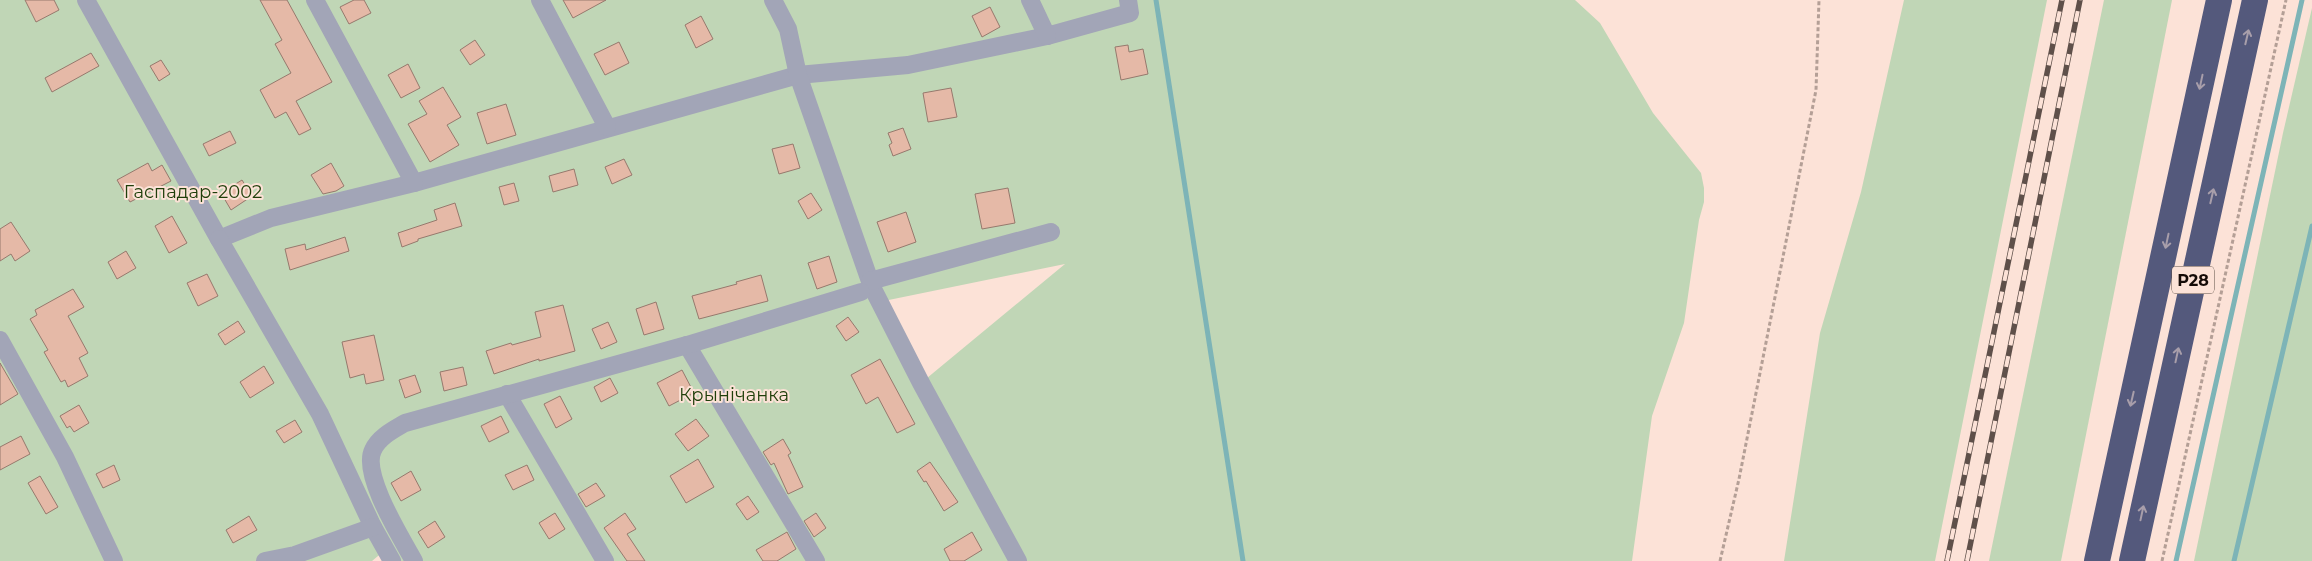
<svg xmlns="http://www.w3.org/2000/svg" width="2312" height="561" viewBox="0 0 2312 561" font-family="Montserrat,sans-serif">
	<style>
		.green { fill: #c0d6b6; fill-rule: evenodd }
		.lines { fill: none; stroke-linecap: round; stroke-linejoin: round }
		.stream { stroke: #7db4b7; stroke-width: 5 }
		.building { fill: #e5b9a7; stroke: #96796d }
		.path { stroke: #b49f96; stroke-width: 3; stroke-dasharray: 4 2.5; stroke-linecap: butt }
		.minor { stroke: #a2a5b7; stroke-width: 18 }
		.highway { stroke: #54597c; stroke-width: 26 }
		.rail-casing { stroke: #5f504a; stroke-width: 5.5 }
		.rail { stroke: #fce2d7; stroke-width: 4; stroke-dasharray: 11; stroke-linecap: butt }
		.oneway { stroke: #a89eaa }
		.labels { text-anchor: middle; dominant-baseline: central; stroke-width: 4; stroke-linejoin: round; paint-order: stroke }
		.shield { fill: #fce2d7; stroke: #5a4c45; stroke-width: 1 }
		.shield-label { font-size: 16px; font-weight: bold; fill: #150b07 }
		.park-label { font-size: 18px; fill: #1f3f0a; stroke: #fce2d7 }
	</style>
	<rect width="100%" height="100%" fill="#fce2d7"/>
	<g class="green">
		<path d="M0 0H1575L1600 23 1653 113 1701 173 1704 188V202L1699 220 1684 323 1652 416 1632 561H400L390 546 372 561H0ZM1065 264 921 383 874 303Z"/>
		<polygon points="1904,0 2047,0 1935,561 1784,561 1820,333 1861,192"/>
		<polygon points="2104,0 2172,0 2061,561 1989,561"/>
		<polygon points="2312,8 2312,561 2194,561 2283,133"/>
	</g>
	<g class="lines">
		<g class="stream">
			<polyline points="1156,0 1243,561"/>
			<polyline points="2176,561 2302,0"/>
			<polyline points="2234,561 2312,226"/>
		</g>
	</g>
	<g class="building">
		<polygon points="25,0 54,0 59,10 36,22"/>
		<polygon points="260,0 287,0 332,82 296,101 311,129 299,135 286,112 275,118 260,90 291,73 275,44 282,40"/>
		<polygon points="354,0 364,0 371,13 349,24 340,7"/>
		<polygon points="563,0 606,0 573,18"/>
		<polygon points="990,7 1000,27 982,37 972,16"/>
		<polygon points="701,16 713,39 696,48 685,25"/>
		<polygon points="475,40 485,55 470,65 460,50"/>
		<polygon points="619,42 629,63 605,75 594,54"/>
		<polygon points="1128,45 1129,52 1143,49 1148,74 1121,80 1115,47"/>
		<polygon points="91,53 99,66 52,92 45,78"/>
		<polygon points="161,60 170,74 159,81 150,66"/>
		<polygon points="408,64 420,88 401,98 388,75"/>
		<polygon points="443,87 461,117 447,125 459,145 430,162 408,124 427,114 419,101"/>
		<polygon points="951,88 957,117 928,122 923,93"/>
		<polygon points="506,104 516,135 487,144 477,113"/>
		<polygon points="903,128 911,149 893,156 889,145 892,143 888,133"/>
		<polygon points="230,131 236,143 209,156 203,144"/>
		<polygon points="793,144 800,168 779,174 772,149"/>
		<polygon points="624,159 632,175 612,184 605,167"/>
		<polygon points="148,163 152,171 162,165 171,181 130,202 117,180"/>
		<polygon points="331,163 344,186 336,191 323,194 311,175"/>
		<polygon points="574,169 578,185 553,192 549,176"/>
		<polygon points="242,180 252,196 231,210 221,193"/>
		<polygon points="514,183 519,201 504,205 499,187"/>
		<polygon points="1008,188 1015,223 982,229 975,194"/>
		<polygon points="811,193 822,210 808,219 798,201"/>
		<polygon points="455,203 462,226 418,239 418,241 402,247 398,233 437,220 434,210"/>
		<polygon points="906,212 916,242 888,252 877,222"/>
		<polygon points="172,216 187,243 169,253 155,226"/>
		<polygon points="11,222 30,251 15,261 11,254 0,261 0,229"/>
		<polygon points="345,237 349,251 290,270 285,249 305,244 306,250"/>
		<polygon points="126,251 136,268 117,279 108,262"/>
		<polygon points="829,256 837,282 817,289 808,263"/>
		<polygon points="207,274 218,296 198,306 187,283"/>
		<polygon points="761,275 768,301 699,319 692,296 737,284 736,282"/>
		<polygon points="73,289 84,307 68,316 88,353 79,358 88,376 68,387 65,380 61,382 44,352 48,350 30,319 37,315 35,310"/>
		<polygon points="656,302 664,329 644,335 636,309"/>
		<polygon points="563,305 575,351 539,361 539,359 494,374 486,351 511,343 512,345 541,337 535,312"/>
		<polygon points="848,317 859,332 846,341 836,326"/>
		<polygon points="238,321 245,332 225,345 218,334"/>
		<polygon points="608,322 617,342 601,349 592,329"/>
		<polygon points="374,335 384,380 366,384 364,374 350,378 342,342"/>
		<polygon points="880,359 915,424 897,433 878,397 866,404 851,375"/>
		<polygon points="0,363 18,394 0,405"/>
		<polygon points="264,366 274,383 250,398 240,382"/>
		<polygon points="463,367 467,385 444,391 440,372"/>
		<polygon points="682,370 694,393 669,406 657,383"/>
		<polygon points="415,375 421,392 405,398 399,380"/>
		<polygon points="610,378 618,393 601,402 594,387"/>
		<polygon points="560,396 572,419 556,428 544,404"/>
		<polygon points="79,405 89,423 74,432 70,426 67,428 60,416"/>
		<polygon points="501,416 509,432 489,442 481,426"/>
		<polygon points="696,419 709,436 688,451 675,434"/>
		<polygon points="295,420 302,432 284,443 276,431"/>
		<polygon points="21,436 30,454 0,470 0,447"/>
		<polygon points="783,439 791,453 788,455 803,487 788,494 774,463 771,465 763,452"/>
		<polygon points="698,459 714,487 686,503 670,476"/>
		<polygon points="930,462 958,502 944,511 926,481 924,482 917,471"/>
		<polygon points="114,465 120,480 103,488 96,474"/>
		<polygon points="527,465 534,480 513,490 505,475"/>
		<polygon points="411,471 421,490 401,501 391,483"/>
		<polygon points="40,476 58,507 46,514 28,483"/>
		<polygon points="596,483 605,496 586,507 578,494"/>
		<polygon points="748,496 759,512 747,520 736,504"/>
		<polygon points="555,513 565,529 549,539 539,523"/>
		<polygon points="625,513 636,529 627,534 645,561 627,561 604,528"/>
		<polygon points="816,513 826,528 814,537 804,521"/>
		<polygon points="249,516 257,530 233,543 226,530"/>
		<polygon points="435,521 445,537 428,548 418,532"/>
		<polygon points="787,532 796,549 777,561 763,561 756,550"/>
		<polygon points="972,532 982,550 964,561 950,561 944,549"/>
	</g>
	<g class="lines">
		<g class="path">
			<polyline points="1720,561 1739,479 1816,90 1819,0"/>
			<polyline points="2162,561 2286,0"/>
		</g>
		<g class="minor">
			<polyline points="86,0 219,239 271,218 414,183 798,75 908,65 1047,36 1130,13 1128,0"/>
			<polyline points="315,0 414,183"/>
			<polyline points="540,0 607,127"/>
			<polyline points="773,0 788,29 798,75 872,287 921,383 1018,561"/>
			<polyline points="1030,0 1047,36"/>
			<polyline points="219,239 320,414 373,527 392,561"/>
			<polyline points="870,281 1051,232"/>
			<polyline points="0,340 65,457 114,561"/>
			<polyline points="687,345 816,561"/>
			<polyline points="507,394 605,561"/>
			<polyline points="265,561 295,555 373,527"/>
			<path d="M414 561C402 539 361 474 373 450 379 437 393 430 405 423L687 345 861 292"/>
		</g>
		<g class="highway">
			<polyline points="2097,561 2219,0"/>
			<polyline points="2132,561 2255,0"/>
		</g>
		<defs>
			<g id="rail">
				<polyline points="1947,561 2062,0"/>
				<polyline points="1967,561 2080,0"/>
			</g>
		</defs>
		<use href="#rail" class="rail-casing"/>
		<use href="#rail" class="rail"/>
	</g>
	<defs><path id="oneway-shaft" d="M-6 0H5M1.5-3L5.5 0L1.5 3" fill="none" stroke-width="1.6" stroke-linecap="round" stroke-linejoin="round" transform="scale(1.25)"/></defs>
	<g class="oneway">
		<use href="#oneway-shaft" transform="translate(2247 37) rotate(-77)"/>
		<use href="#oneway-shaft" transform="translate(2201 82) rotate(102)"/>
		<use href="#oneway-shaft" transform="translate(2212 196) rotate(-77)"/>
		<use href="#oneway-shaft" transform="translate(2167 241) rotate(102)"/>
		<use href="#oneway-shaft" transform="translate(2177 355) rotate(-78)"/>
		<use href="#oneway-shaft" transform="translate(2132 399) rotate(103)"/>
		<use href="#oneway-shaft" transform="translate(2142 513) rotate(-78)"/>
	</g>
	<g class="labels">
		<rect class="shield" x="2172" y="266.5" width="42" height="27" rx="4"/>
		<g class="shield-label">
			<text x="2193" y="280">Р28</text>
		</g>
		<g class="park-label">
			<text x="193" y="192">Гаспадар-2002</text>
			<text x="734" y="395">Крынічанка</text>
		</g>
	</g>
</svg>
